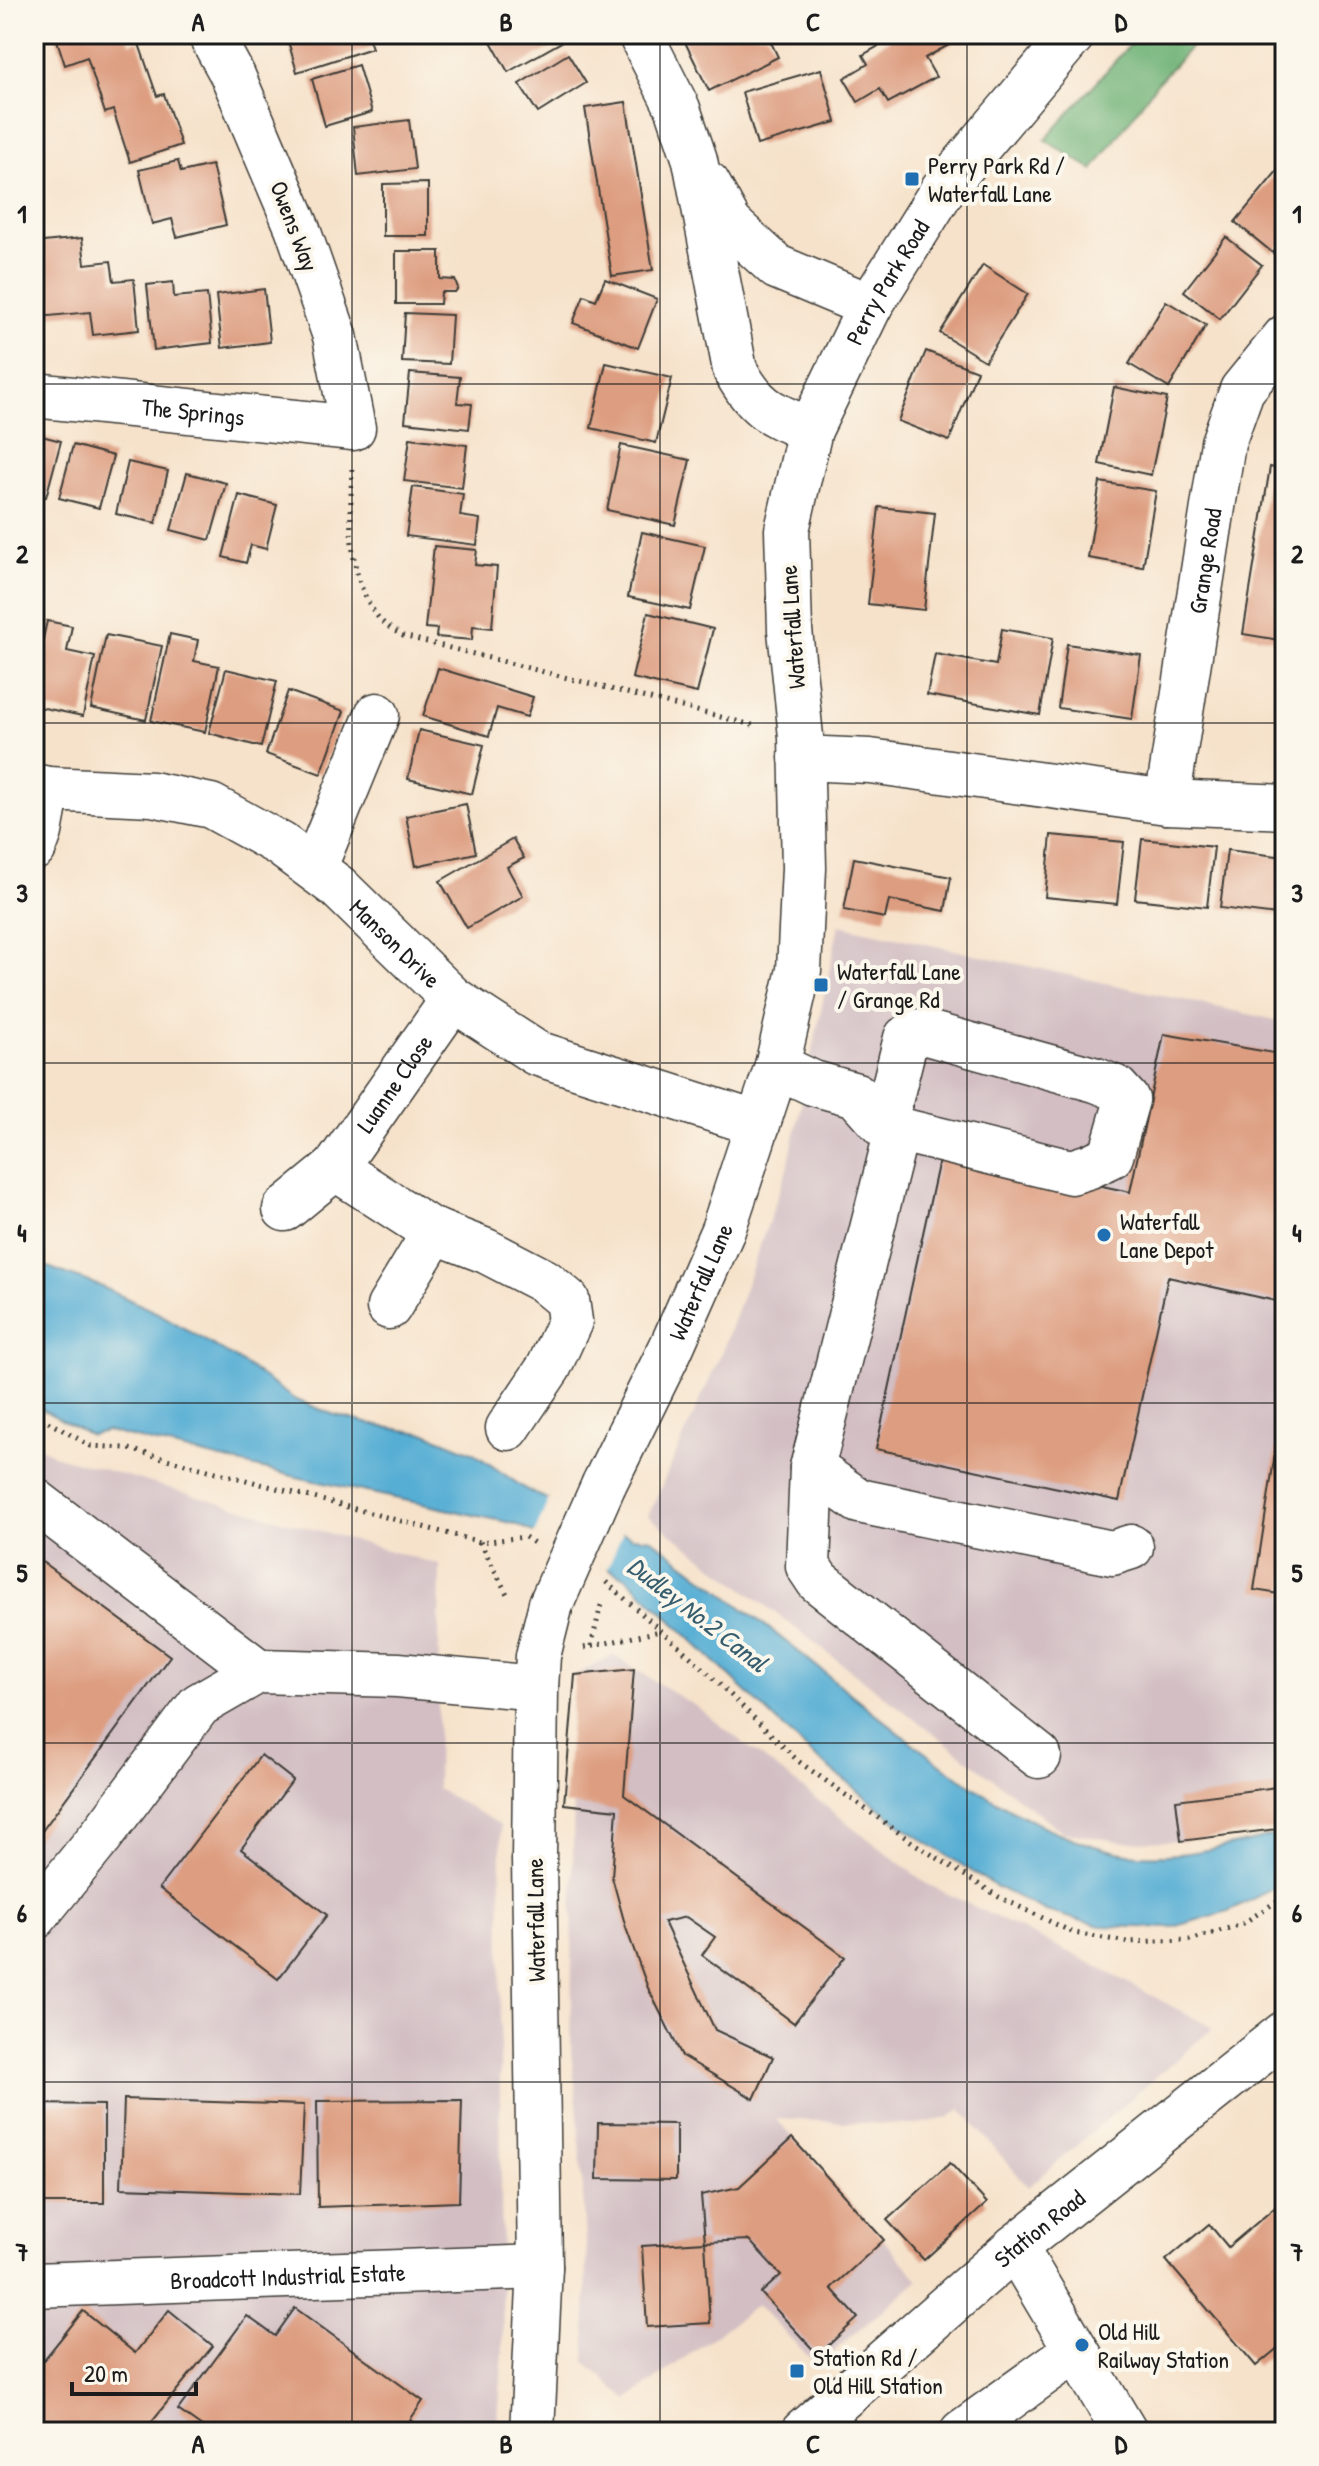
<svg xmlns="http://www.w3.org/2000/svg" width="1319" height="2466" viewBox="0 0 1319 2466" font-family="'Patrick Hand',sans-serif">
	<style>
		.industrial { fill: #d2bec3 }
		.forest { fill: #6cb073; stroke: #446648; stroke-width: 2 }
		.water { fill: #57aed4; stroke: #3a6578; stroke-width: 2 }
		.pier { fill: #f6e2ca }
		.building { fill: #dd9d80 }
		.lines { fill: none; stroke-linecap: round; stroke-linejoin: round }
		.minor-casing { stroke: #3d3a36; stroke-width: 47 }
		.path { stroke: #3d3a36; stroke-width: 5; stroke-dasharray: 2 6; stroke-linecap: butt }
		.minor { stroke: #fff; stroke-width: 44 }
		.minor-bridge-casing { stroke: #3d3a36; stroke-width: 47; stroke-linecap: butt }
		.minor-bridge { stroke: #fff; stroke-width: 44 }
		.grid { fill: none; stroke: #1c1c1c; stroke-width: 2; stroke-opacity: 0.55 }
		.poi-dot { fill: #1f6fb2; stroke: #fbf7ec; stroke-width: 3 }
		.labels { text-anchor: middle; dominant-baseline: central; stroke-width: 8; stroke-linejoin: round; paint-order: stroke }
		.poi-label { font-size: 24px; fill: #1c1c1c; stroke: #fbf7ec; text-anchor: start }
		.street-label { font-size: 24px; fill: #1c1c1c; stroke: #fbf7ec }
		.water-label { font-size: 26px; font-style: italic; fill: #375e6f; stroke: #fbf7ec }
		.neatline { fill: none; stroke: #1c1c1c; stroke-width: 3 }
		.grid-label { font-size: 26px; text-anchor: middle; font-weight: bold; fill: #1c1c1c }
	</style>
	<rect width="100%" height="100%" fill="#fbf7ec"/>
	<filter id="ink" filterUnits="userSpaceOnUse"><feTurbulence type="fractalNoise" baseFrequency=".0125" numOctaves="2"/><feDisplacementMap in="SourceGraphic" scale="16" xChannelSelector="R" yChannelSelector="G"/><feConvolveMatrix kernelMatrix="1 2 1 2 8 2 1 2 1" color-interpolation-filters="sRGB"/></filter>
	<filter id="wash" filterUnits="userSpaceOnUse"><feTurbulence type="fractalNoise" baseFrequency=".006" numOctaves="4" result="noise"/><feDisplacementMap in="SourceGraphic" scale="32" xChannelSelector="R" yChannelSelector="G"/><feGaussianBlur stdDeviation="1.8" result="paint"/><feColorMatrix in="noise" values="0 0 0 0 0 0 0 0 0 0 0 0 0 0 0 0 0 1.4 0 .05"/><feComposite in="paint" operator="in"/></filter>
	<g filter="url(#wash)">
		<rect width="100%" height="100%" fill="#f6e2ca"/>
		<g class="industrial">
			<polygon points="839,925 1285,1022 1285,1828 1181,1841 1122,1842 1063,1832 648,1516 722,1352 788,1167"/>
			<polygon points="34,1442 53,1455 440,1565 437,1789 501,1825 500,2096 503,2352 497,2432 34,2432"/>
			<polygon points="613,1655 698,1708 927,1884 1079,1957 1213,2028 1028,2187 961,2109 948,2118 913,2125 776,2119 919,2280 817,2365 757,2305 627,2400 585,2362 587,2258 577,2102 571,2053 575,1675"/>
		</g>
		<polygon class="forest" points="1139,34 1203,34 1158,82 1093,170 1045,140"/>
		<path class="water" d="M34 1262 100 1286 160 1314 238 1360 294 1399 332 1414 378 1426 428 1434 472 1452 527 1490 632 1537 652 1539C707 1581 762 1622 815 1665 904 1736 1004 1827 1117 1852 1168 1863 1235 1845 1285 1833V1883L1228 1911 1170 1928 1100 1926 1046 1911 993 1885 906 1829 808 1751 626 1577 516 1524 301 1478 106 1431 90 1435 43 1410 34 1394Z"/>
		<polygon class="pier" points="550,1496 624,1529 606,1572 533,1537"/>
		<g id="blocks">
			<g class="building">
				<polygon points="55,34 127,34 130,43 138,41 157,96 164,94 181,145 130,162 113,110 105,113 87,57 65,65"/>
				<polygon points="286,34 348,34 349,37 367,34 372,48 297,72"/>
				<polygon points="497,34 559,34 563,41 508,72 489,38"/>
				<polygon points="681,34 767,34 778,57 709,91"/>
				<polygon points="900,34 969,34 925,58 936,77 888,103 880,89 858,102 844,78 868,64 863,55"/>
				<polygon points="568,54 586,83 538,113 519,84"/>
				<polygon points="358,65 372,112 325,126 312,79"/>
				<polygon points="821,69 836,122 757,145 742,92"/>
				<polygon points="626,102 653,270 612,276 585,108"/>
				<polygon points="409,120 415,169 358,176 353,127"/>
				<polygon points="178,161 181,172 212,165 226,225 177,237 172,219 152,224 139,170"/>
				<polygon points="1283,164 1285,166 1285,239 1273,253 1235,222"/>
				<polygon points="428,183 428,236 383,236 383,184"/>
				<polygon points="1226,237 1262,265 1220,319 1184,291"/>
				<polygon points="82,238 85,264 111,261 114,281 134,279 139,330 93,335 90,312 39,317 34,274 34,243"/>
				<polygon points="396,251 440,251 440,279 455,280 458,288 455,292 441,292 440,304 396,304"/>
				<polygon points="983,265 1028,294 985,361 940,333"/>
				<polygon points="605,279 657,299 638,348 573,323 584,295 596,300"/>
				<polygon points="173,282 174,297 207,294 212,343 154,350 147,285"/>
				<polygon points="264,289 270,342 222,348 216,295"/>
				<polygon points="1166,301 1206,325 1169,388 1129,364"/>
				<polygon points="405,313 452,315 449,364 402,362"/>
				<polygon points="926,351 977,371 949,441 898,421"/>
				<polygon points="606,363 672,378 656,443 591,428"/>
				<polygon points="410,373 460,377 457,403 472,404 469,429 405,422"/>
				<polygon points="1114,387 1167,398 1151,475 1099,464"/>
				<polygon points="34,434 61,441 46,497 34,494"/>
				<polygon points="410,438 467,445 462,488 404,481"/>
				<polygon points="73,445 113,456 99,508 59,498"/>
				<polygon points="621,445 690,460 675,525 607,510"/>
				<polygon points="128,462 168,471 156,523 116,514"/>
				<polygon points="1270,467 1285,470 1285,641 1243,634"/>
				<polygon points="187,473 226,483 210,540 171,530"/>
				<polygon points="1100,482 1156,491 1143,567 1088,558"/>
				<polygon points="413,487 463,494 460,516 480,519 477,545 406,536"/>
				<polygon points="239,495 277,505 266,549 251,545 246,563 223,557"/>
				<polygon points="879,507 935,513 924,610 868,604"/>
				<polygon points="642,532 705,546 690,610 628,597"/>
				<polygon points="434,546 477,550 475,565 497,567 492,628 473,626 472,640 436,637 437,629 425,628"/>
				<polygon points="648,613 713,629 697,693 632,678"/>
				<polygon points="47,621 72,626 67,651 95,657 83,716 34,706 34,679"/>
				<polygon points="1002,629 1053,638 1040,715 927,695 935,654 996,665"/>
				<polygon points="170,634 198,640 194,661 219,666 205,732 151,721"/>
				<polygon points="106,635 162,646 146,720 91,708"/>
				<polygon points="1067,644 1141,655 1132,719 1058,708"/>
				<polygon points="438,668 533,697 527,717 497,708 489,736 423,716"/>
				<polygon points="226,669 277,681 261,747 209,733"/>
				<polygon points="288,691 344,711 321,774 266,754"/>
				<polygon points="419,730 484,745 472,794 408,779"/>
				<polygon points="466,804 476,853 416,866 406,816"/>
				<polygon points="1051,835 1124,842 1117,904 1045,897"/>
				<polygon points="513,839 524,858 507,867 523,896 467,928 440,881"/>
				<polygon points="1142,839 1214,847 1207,907 1135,899"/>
				<polygon points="1227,850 1285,857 1285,916 1220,908"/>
				<polygon points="854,858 951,877 945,911 889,900 885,918 844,910"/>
				<polygon points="1164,1034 1285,1055 1285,1303 1168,1277 1119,1501 876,1449 941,1151 1130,1192"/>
				<polygon points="1283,1401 1285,1401 1285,1595 1254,1590"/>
				<polygon points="34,1556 170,1656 34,1842"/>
				<polygon points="634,1669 624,1795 845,1957 794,2023 702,1955 715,1937 686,1917 664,1922 715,2030 773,2057 754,2099 682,2056 648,1988 626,1928 612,1877 617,1810 564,1804 575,1675"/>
				<polygon points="261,1755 293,1780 241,1849 327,1915 278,1979 159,1888"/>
				<polygon points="1285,1786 1285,1828 1181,1841 1176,1800"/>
				<polygon points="124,2099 304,2105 300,2194 121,2188"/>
				<polygon points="462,2100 459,2202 318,2207 317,2101"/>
				<polygon points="34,2104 104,2105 104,2203 34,2203"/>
				<polygon points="598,2123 676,2124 676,2180 597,2179"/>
				<polygon points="792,2138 884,2240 831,2288 858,2318 818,2355 761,2293 781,2275 749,2240 705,2242 710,2323 647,2327 642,2246 705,2242 701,2195 739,2187"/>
				<polygon points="950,2163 987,2203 924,2260 887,2220"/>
				<polygon points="1285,2199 1285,2342 1256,2366 1166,2260 1209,2224 1228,2247"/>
				<polygon points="295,2308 423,2401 410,2420 427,2432 209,2432 178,2410 247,2316 275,2336"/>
				<polygon points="169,2310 213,2346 143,2432 34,2432 34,2372 83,2311 135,2353"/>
			</g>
		</g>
	</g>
	<g filter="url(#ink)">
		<use href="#blocks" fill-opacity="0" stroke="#3d3a36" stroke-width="2"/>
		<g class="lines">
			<defs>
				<g id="minor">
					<path d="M640 34 678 109 695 160 735 370C757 410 770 413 810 430"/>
					<polyline points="708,184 730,224 777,267 870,306"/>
					<path id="s1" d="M34 395 353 428 335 336 297 227 233 76 210 34"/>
					<polyline points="801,758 870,761 1167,802 1285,807"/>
					<path id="s2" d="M34 786 48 789 152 794 211 806 280 844 338 887 453 999 536 1053 758 1124"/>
					<path id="s3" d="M1167 802 1223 443 1242 390 1285 337"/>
					<polyline points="34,848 40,832 48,789"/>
					<polyline points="314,869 377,715"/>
					<polyline points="777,1066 813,1083 856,1095 884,1126 1071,1172 1090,1166 1111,1156 1127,1100 1116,1088 1096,1080 920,1031 906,1038 884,1126"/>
					<polyline points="897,1130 812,1468 808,1566 818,1581 1039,1756"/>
					<polyline points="335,1168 429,1229 486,1251 544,1281 567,1300 570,1321 549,1367 508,1428"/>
					<path id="s4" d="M285 1209 335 1168 453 999"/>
					<polyline points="389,1307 435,1231"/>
					<polyline points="812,1468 859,1501 1112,1553 1131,1547"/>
					<path id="s5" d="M604 1484 671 1348 723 1230 777 1066 799 970 804 868 801 737 790 630 787 530 810 430 870 306 943 189 1073 34"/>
					<polyline points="34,1500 258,1671"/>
					<polyline points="34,1918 101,1836 199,1705 258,1671 398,1675 536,1688"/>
					<polyline points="1015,2247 1125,2432"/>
					<path id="s6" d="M34 2285 540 2267"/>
					<polyline points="532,2432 540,2267 534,1859 536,1688 538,1656 551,1604"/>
					<path id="s7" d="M803 2432 1015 2247 1285 2033"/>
					<polyline points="962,2432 1076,2350"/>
				</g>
			</defs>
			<use href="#minor" class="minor-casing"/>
			<g class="path">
				<path d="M352 469C350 517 346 576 378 617 384 625 395 631 403 636L756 726"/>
				<polyline points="34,1414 91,1446 125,1448 480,1542 525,1537 534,1543"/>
				<polyline points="480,1542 508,1596"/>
				<polyline points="606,1582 703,1668 798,1761 912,1842 999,1897 1074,1933 1127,1942 1190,1940 1242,1924 1285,1896"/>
				<polyline points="591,1646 602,1601"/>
				<polyline points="584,1648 660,1631"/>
				<polyline points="1203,2432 1221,2423 1227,2432"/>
			</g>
			<use href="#minor" class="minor"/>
			<defs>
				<polyline id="minor-bridge" points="551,1604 604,1484"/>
			</defs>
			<use href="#minor-bridge" class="minor-bridge-casing"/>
			<use href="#minor-bridge" class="minor-bridge"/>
		</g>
	</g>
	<path class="grid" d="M352 34V2432M660 34V2432M967 34V2432M34 384H1285M34 723H1285M34 1063H1285M34 1403H1285M34 1743H1285M34 2082H1285"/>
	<g class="poi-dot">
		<rect x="904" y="171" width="16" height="16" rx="4"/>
		<rect x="813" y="977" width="16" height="16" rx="4"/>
		<circle cx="1104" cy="1235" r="8"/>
		<circle cx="1082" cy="2345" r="8"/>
		<rect x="789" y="2363" width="16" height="16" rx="4"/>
	</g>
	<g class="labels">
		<g class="poi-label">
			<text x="928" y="165">Perry Park Rd /<tspan x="928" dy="28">Waterfall Lane</tspan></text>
			<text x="837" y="971">Waterfall Lane<tspan x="837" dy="28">/ Grange Rd</tspan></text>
			<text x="1120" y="1221">Waterfall<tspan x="1120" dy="28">Lane Depot</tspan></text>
			<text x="1098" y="2331">Old Hill<tspan x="1098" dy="28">Railway Station</tspan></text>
			<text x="813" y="2357">Station Rd /<tspan x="813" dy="28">Old Hill Station</tspan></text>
		</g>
		<g class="street-label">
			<text transform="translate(295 226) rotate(69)">Owens Way</text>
			<text stroke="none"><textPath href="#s5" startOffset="1262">Perry Park Road</textPath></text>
			<text stroke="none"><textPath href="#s1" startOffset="160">The Springs</textPath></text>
			<text stroke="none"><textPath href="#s3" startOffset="244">Grange Road</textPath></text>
			<text transform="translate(792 627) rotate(-94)">Waterfall Lane</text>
			<text stroke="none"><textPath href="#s2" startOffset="410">Manson Drive</textPath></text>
			<text stroke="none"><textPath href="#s4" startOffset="168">Luanne Close</textPath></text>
			<text stroke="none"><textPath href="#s5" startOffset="224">Waterfall Lane</textPath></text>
			<text transform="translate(535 1920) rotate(-91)">Waterfall Lane</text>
			<text stroke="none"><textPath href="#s7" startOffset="312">Station Road</textPath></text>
			<text stroke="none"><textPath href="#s6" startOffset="254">Broadcott Industrial Estate</textPath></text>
		</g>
		<g class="water-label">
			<text transform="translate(698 1614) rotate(38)">Dudley No.2 Canal</text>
		</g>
	</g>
	<rect width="1319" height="2466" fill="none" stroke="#fbf7ec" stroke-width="88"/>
	<path d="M72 2382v12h124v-12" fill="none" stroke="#1c1c1c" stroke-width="4"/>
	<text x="84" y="2382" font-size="24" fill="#1c1c1c" stroke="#fbf7ec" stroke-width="6" paint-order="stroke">20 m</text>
	<rect x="44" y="44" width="1231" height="2378" class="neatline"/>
	<g class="grid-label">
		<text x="198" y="31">A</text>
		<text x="506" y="31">B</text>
		<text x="813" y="31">C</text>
		<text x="1121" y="31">D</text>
		<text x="22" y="223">1</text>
		<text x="1297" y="223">1</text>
		<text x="22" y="563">2</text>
		<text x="1297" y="563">2</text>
		<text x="22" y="902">3</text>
		<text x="1297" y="902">3</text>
		<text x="22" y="1242">4</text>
		<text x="1297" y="1242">4</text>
		<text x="22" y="1582">5</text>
		<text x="1297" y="1582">5</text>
		<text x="22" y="1922">6</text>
		<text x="1297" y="1922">6</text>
		<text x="22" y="2261">7</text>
		<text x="1297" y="2261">7</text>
		<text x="198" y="2453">A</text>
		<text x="506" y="2453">B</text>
		<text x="813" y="2453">C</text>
		<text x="1121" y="2453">D</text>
	</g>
</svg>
